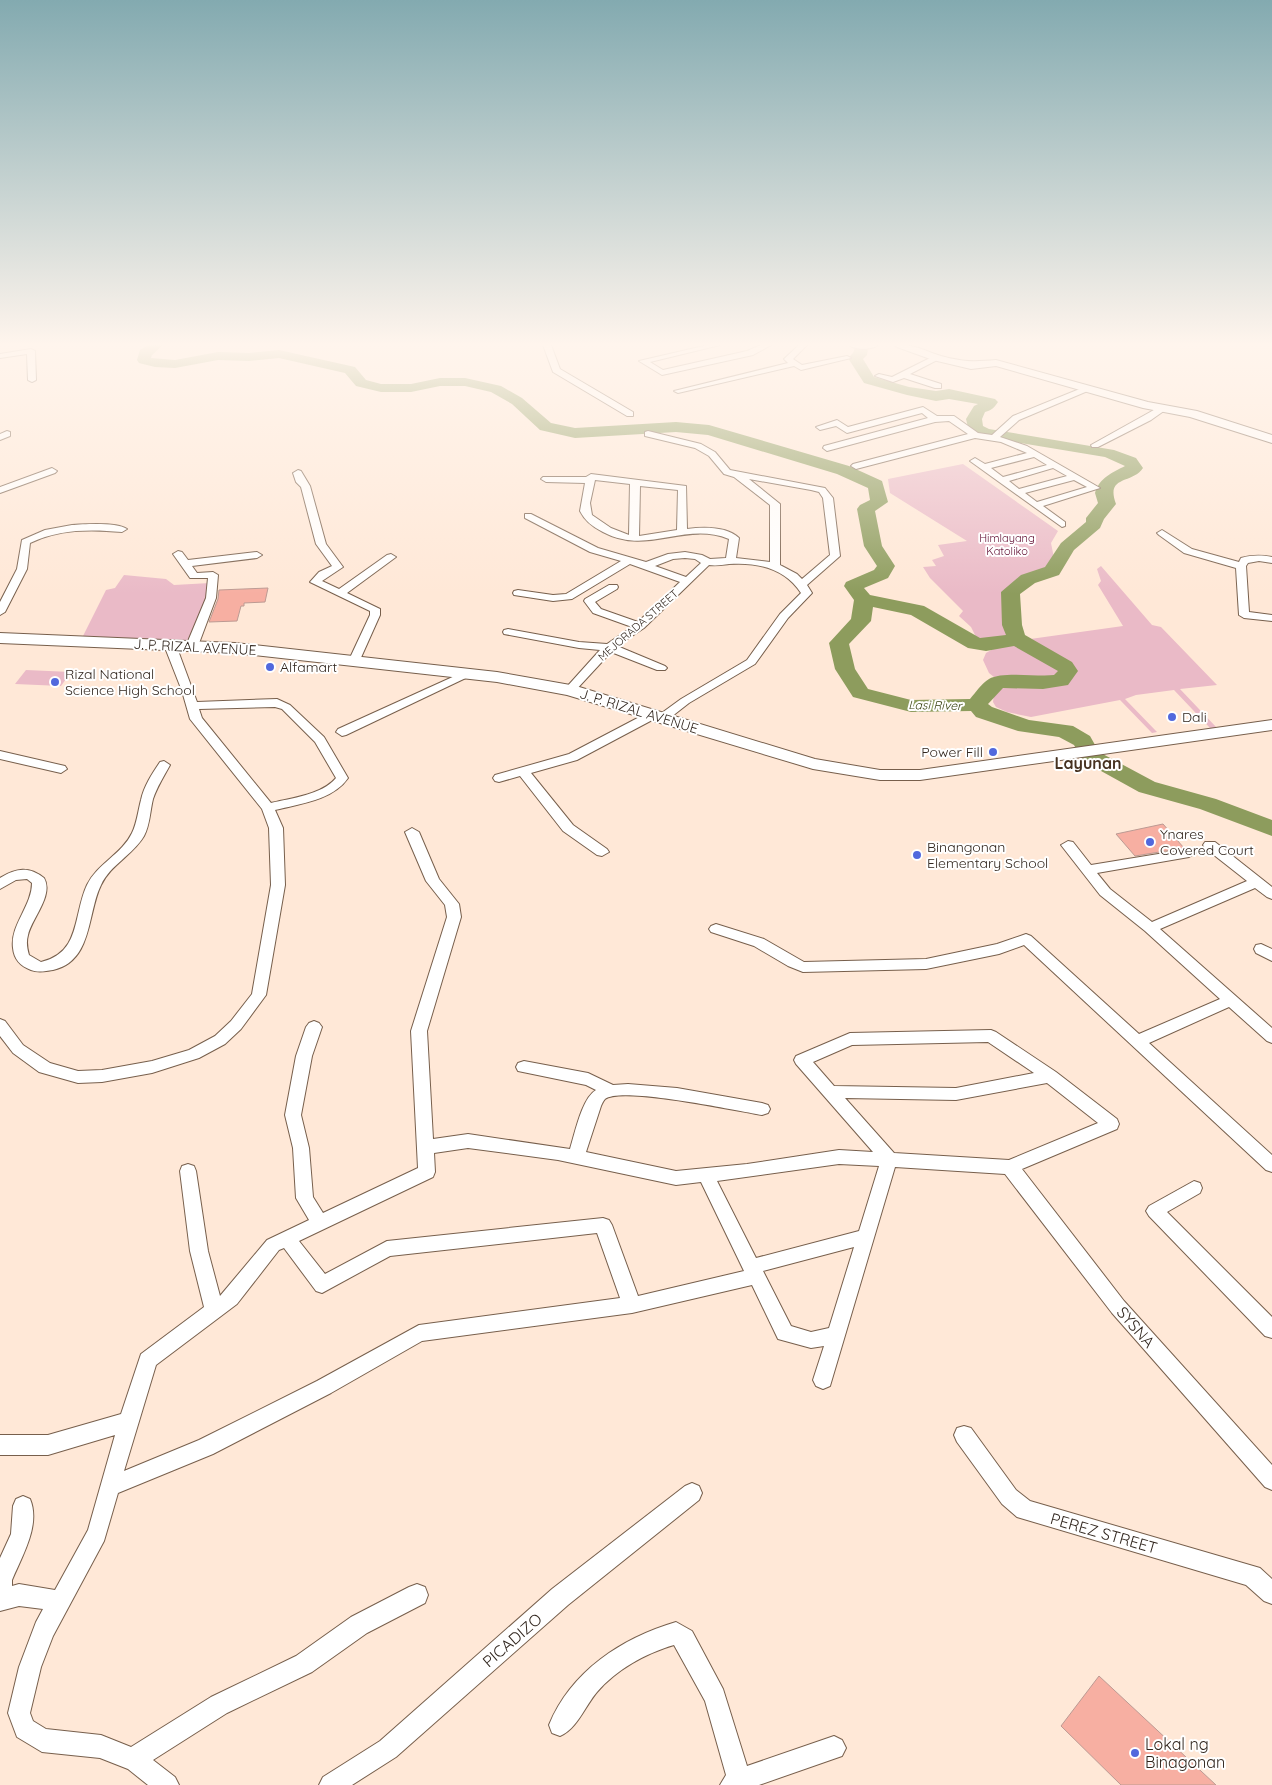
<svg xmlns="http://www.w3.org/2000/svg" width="1272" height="1785" viewBox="0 0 1272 1785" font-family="Quicksand,sans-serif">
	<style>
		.green { fill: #eabac7 }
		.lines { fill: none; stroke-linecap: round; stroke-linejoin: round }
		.river { fill: #8d9c5d; fill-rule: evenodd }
		.building { fill: #f7afa2; stroke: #bc9a93 }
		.street-casing { stroke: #775f4c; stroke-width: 2 }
		.secondary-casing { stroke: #775f4c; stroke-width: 2 }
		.street { fill: #fff; fill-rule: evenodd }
		.secondary { fill: #fff; fill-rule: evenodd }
		.poi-dot { fill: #5168dd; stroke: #fff; stroke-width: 2 }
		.labels { text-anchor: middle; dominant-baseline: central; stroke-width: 4; stroke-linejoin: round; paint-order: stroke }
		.far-park-label { font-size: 11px; fill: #600e32; stroke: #fff }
		.far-street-label { font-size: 11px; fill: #31261e; stroke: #fff }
		.far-water-label { font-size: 12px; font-style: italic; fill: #374010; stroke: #fff }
		.street-label { font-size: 14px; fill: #31261e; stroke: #fff }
		.poi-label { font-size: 14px; fill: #31261e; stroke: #fff; text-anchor: start }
		.quarter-label { font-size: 16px; font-weight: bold; fill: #473220; stroke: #fff }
		.near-street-label { font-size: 16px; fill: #31261e; stroke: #fff }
		.near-poi-label { font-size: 16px; fill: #31261e; stroke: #fff; text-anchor: start }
	</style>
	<rect width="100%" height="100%" fill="#ffe8d7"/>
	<g class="green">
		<polygon points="963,464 1058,531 1051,543 1054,558 1051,564 1028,577 1008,593 1007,621 1012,632 1009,636 1016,641 1123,626 1098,585 1101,581 1097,569 1101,566 1152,625 1161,627 1217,685 1180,689 1217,728 1210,728 1174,690 1136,695 1125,699 1157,732 1152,733 1120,700 1031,717 1007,712 996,707 993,702 994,694 1005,686 989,673 983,660 986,653 1000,645 994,641 979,643 971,627 959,616 963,611 930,578 923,567 936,566 932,560 944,556 938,545 967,541 890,493 888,479"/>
		<polygon points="124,575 166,579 174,585 210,583 210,591 192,641 83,636 106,590 115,588"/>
		<polygon points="26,670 71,672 61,686 15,684"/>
	</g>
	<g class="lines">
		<path class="river" d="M148 345H163L152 355 151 358 175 360 218 352 249 353 279 350 355 367 366 380 381 384H411L440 378H465L501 386 522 398 551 423 575 428 676 422 709 425 849 466 882 481 888 502 875 511 882 546 895 566 888 578 864 588 870 595 924 606 980 638 1006 635 1002 625 1001 592 1021 575 1045 567 1061 543 1086 522V518L1098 503 1095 493C1099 478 1113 472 1125 466L1105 457 979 436 969 431 966 419 974 406 978 404 949 399 936 401 907 395 864 383 848 358 853 353 856 345H864L868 348 867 355 863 359 874 377 909 387 936 391 949 389 995 399 998 402C994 408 992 410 985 412L982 419 983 426 989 429 1114 450 1136 458 1143 468C1133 484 1105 475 1116 504L1104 519 1100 528 1074 550 1059 575 1035 583 1020 594 1022 625 1025 635 1072 662 1078 671 1068 685 1043 689 1003 688 988 704 992 707 1029 720 1073 726 1090 736 1099 752 1155 782 1216 799 1272 820V836L1200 809 1139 792 1083 761 1074 745 1059 737 1018 731 976 717 971 711 911 712 853 697 835 669 829 643 851 619 854 600 844 586 846 582 874 570 877 566 864 546 857 509 860 505 870 500 868 488 837 474 708 435 676 432 575 438 540 430 512 404 491 392 465 386H440L411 392H381L356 386 345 373 279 358 249 361 218 360 175 368 155 367 139 363 137 360 140 350ZM873 607 911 615 968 648 986 651 1014 646 1058 671 1054 675C1037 677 1002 671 989 679 981 684 976 692 970 699L911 700 868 689 855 669 849 644 871 621Z"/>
	</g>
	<g class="building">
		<polygon points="268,588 265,602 244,603 244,606 241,606 237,621 209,622 218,599 219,590"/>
		<polygon points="1163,824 1184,848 1135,856 1116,834"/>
		<polygon points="1099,1676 1216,1785 1121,1785 1061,1726"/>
	</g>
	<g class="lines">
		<defs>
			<g id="street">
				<polygon points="543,345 551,345 560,369 633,412 633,416 627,416 553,372"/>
				<polygon points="708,345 720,345 650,362 663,370 747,351 761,345 771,345 753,355 662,375 639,361"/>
				<polygon points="799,345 807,345 793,359 802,365 847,356 851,358 801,370 794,366 678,393 674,391 788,363 784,359"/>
				<polygon points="31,349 35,351 36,380 32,382 28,380 27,354 0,358 0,354"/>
				<polygon points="934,356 941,358 910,374 941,384 941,388 935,388 904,378 893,382 875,376 879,374 892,377"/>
				<path d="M1087 386 1091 388 1090 390 1019 420 1000 437 1027 446 1100 488 1043 506 1065 522V526L1062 527 970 461 975 458 985 464 1027 453 1001 442 975 438 856 469 851 466 853 464 968 434 949 421 935 422 827 451 823 448 824 446 928 418 922 413 847 433 836 426 820 430 816 427 837 420 848 427 923 407 937 416H954L978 433 992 435 1013 416ZM1034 457 1047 465 1003 477 991 468ZM1053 468 1067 476 1019 489 1009 481ZM1074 480 1087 487 1037 502 1025 493Z"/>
				<polygon points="1161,406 1168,408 1151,420 1098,447 1092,447 1091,445"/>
				<polygon points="7,431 10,432 10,436 0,440 0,434"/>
				<path d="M648 431 701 444 715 452 730 470 825 488 833 498 840 556 807 585 812 593 788 618 755 664 689 703 666 721 662 722 656 718 577 760 531 773 573 825 607 849 609 852 602 856 597 855 563 831 520 776 499 782 495 781 493 778 495 775 569 754 649 712 653 711 659 715 681 699 747 660 780 614 801 593C785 568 757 562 729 564 722 565 716 566 709 565L644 628 617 646 665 666 667 668 665 670H657L611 652 574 692 570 693 564 690 600 650 579 648 504 634 503 632 504 630 508 629 579 642 607 644 632 627 593 613 584 601 585 599 609 585H617L618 587 617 589 595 602 601 609 638 622 680 582 630 564 572 599 553 601 514 595 513 593 514 591 518 590 553 595 566 594 621 561 590 552 525 518V514H531L598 548 646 562 668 554 685 552 702 555 710 559 726 558 729 539C684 521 648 556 603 532 593 527 585 521 580 511L585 483 546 482 541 479 543 477H586L591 474 686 486 687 529C703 527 726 526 739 538L736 558 770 562V505L734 477 724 474 709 456 695 448 645 436V432ZM749 479 811 490 819 492 823 498 830 555 802 579 797 574 780 565V504ZM595 480 630 484 629 535 611 528 592 515 590 503ZM640 486 678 490 677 530 639 536ZM685 558 695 559 701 563 686 577 655 566 673 559Z"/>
				<polygon points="52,468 57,471 55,473 0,493 0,487"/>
				<polygon points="298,470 301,471 310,486 326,544 343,567 322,581 339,589 387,555 391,554 396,557 347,593 380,609 380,615 359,662 355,663 349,660 370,615 370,611 310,582 319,572 332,566 316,544 301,487 296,482 293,473"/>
				<path d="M72 525C85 524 117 522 127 529L122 532C90 529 59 529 30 543L27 569 5 612 0 615V602L17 569 22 540 45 530Z"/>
				<path d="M1162 530 1192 549 1239 562 1241 558C1252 555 1261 555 1272 557V563L1259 561 1248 563 1246 566 1249 612 1272 615V621L1244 618 1239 615 1236 568 1184 553 1159 535 1157 533Z"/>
				<polygon points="178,551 182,552 188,560 257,552 262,555 257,558 192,566 197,573 213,572 218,575 216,598 198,646 192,649 186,646 206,598 208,578 190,578 173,554"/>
				<path d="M170 642 176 645 197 702 277 699 290 705 324 737 348 778C333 800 300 804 275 810L283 828 285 885 266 995 241 1029 225 1044 199 1058 152 1073 102 1082 78 1083 39 1072 13 1053 0 1036V1019L5 1021 23 1045 50 1063 78 1071 102 1070 152 1061 189 1050 215 1036 231 1021 252 994 271 885 269 828 262 809 190 719 182 691 164 645ZM275 707 282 709 315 742 336 778C322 795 291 798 271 803L202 718 199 709Z"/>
				<polygon points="468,670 472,671 474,673 472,675 346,735 342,736 336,732 338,729"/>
				<polygon points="0,751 65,766 67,769 61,773 0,759"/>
				<path d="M164 761 170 765C164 776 157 787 153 799 150 811 150 825 144 836 133 855 110 865 101 885 87 913 93 961 53 970 45 971 39 973 31 970 20 966 14 959 13 948 10 925 32 906 32 883L27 879 16 880 0 889V878C16 868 29 866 44 878 54 895 32 918 28 935 26 942 27 948 29 955L41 962C81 953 73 915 87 885 97 864 122 854 132 833 137 823 138 811 141 800 144 786 152 774 160 762Z"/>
				<path d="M412 828 419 832 439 879 459 904 461 917 427 1031 433 1139 468 1134 570 1149C575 1133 582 1098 596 1090L586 1085 518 1071 516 1067 518 1063 524 1061 588 1073 613 1085 628 1084 677 1088 762 1103 768 1105 770 1109 768 1113 762 1115C737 1111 622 1086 605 1099 603 1101 602 1104 601 1106L586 1152 676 1171 747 1164 839 1150 873 1152 796 1064 794 1060 796 1056 850 1033 991 1030 996 1032 1056 1072 1117 1119 1119 1124 1117 1129 1022 1169 1124 1301 1272 1465V1490L1265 1487 1112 1313 1005 1174 895 1167 830 1386 823 1389 816 1386 813 1380 824 1346 811 1348 778 1339 752 1285 632 1313 422 1341 331 1393 213 1454 118 1493 104 1541 53 1636 41 1667 30 1713 33 1721 46 1729 101 1735 131 1747 211 1697 296 1656 351 1617 409 1587 417 1584 425 1587 428 1595 425 1603 367 1633 312 1672 227 1713 153 1760 175 1777 179 1785H148L128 1769 100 1758 42 1752 17 1737 8 1713 19 1667 36 1622 43 1609 19 1606 0 1611V1558L11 1534 13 1506 16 1499 23 1496 30 1499C41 1525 22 1556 12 1580V1586L19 1584 55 1590 88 1530 115 1435 48 1455H0V1435H48L121 1414 141 1354 204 1307 190 1251 180 1171 182 1166 188 1164 194 1166 196 1171 208 1251 220 1296 267 1240 309 1220 296 1198 293 1148 285 1115 296 1056 306 1027 309 1023 314 1021 319 1023 322 1027 312 1056 301 1115 309 1148 313 1197 323 1213 418 1168 411 1031 447 917 445 905 426 881 405 832ZM988 1042 1034 1073 956 1088 834 1086 813 1062 852 1045ZM1047 1083 1098 1123 1009 1160 894 1153 845 1098 956 1100ZM468 1148 558 1160 676 1185 701 1182 744 1271 638 1296 612 1225 609 1220 603 1218 387 1241 325 1274 299 1241 433 1177 435 1172 434 1153ZM839 1164 879 1166 859 1231 756 1258 717 1181ZM597 1233 620 1298 419 1325 317 1381 199 1440 124 1471 156 1365 237 1304 279 1250 284 1248 316 1291 322 1293 390 1256ZM854 1247 829 1328 811 1332 791 1326 763 1271Z"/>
				<polygon points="1068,841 1073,842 1091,865 1189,849 1194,850 1196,853 1189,857 1097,873 1110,889 1152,922 1247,881 1205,848 1203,845 1205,842 1215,842 1272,887 1272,899 1267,897 1255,888 1160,929 1272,1028 1272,1043 1267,1041 1229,1007 1149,1043 1272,1155 1272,1172 1266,1170 1024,945 999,954 926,969 803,972 788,966 754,946 711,932 709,929 711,926 716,924 764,939 804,962 926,959 997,944 1026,934 1031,936 1139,1034 1220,999 1145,931 1100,895 1061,845"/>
				<polygon points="1261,944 1272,949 1272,961 1256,953 1254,949 1256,945"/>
				<polygon points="1194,1181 1200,1183 1202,1188 1200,1193 1167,1212 1272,1317 1272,1338 1265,1336 1149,1216 1146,1211 1149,1206"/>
				<polygon points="964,1426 971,1428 1016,1490 1030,1501 1260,1568 1272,1579 1272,1604 1264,1601 1246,1585 1017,1517 1002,1504 957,1442 954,1435 957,1428"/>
				<polygon points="692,1483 699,1486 702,1493 699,1500 568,1605 396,1757 352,1785 319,1785 323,1777 380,1741 552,1589 685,1486"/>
				<path d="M676 1622 692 1631 723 1689 747 1766 834 1736 842 1740 846 1748 842 1756 759 1785H720L726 1775 705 1701 674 1645C646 1653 616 1670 597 1692 585 1706 577 1729 560 1736L552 1733 549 1725C571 1671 622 1638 676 1622Z"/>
			</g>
			<g id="secondary">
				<path d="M849 345H878C872 350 855 350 849 345Z"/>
				<path d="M895 345C912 343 925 351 941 356 963 362 974 362 996 360L1148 402 1197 411 1272 435V443L1190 417 1143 408 996 366 971 369 933 360 897 347Z"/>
				<polygon points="0,633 235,643 497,672 576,686 815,759 880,770 920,770 1272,720 1272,730 920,780 880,780 813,769 567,695 497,682 235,653 0,643"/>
			</g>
		</defs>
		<use href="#street" class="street-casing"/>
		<use href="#secondary" class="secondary-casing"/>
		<use href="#street" class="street"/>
		<use href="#secondary" class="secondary"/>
	</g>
	<linearGradient id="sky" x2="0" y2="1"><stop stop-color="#83aab0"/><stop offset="0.58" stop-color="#fff5ed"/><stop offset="1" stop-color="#fff5ed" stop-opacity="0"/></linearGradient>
	<rect width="1272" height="594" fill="url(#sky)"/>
	<g class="poi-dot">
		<circle cx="270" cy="667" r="5"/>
		<circle cx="55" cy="682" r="5"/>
		<circle cx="1172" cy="717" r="5"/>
		<circle cx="993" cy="752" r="5"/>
		<circle cx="1150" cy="842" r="5"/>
		<circle cx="917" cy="855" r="5"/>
		<circle cx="1135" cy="1753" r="5"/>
	</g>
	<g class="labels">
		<g class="far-park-label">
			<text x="1007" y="538">Himlayang<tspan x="1007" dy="13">Katoliko</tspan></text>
		</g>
		<g class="far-street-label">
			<text transform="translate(638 625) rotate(-41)">MEJORADA STREET</text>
		</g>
		<g class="far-water-label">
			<text transform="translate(935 705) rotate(1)">Lasi River</text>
		</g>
		<g class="street-label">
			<text transform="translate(195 647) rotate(3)">J. P. RIZAL AVENUE</text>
			<text transform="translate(639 711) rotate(17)">J. P. RIZAL AVENUE</text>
		</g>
		<g class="poi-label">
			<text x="280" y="667">Alfamart</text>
			<text x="65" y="674">Rizal National<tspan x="65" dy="16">Science High School</tspan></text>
			<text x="1182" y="717">Dali</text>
			<text x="983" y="752" text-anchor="end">Power Fill</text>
			<text x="1160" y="834">Ynares<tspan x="1160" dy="16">Covered Court</tspan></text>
			<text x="927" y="847">Binangonan<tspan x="927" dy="16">Elementary School</tspan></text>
		</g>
		<g class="quarter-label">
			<text x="1088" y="763">Layunan</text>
		</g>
		<g class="near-street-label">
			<text transform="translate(1136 1327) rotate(49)">SYSNA</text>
			<text transform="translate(1104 1533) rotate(16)">PEREZ STREET</text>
			<text transform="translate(512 1640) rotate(-41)">PICADIZO</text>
		</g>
		<g class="near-poi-label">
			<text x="1145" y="1744">Lokal ng<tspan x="1145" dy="18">Binagonan</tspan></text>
		</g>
	</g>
</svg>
